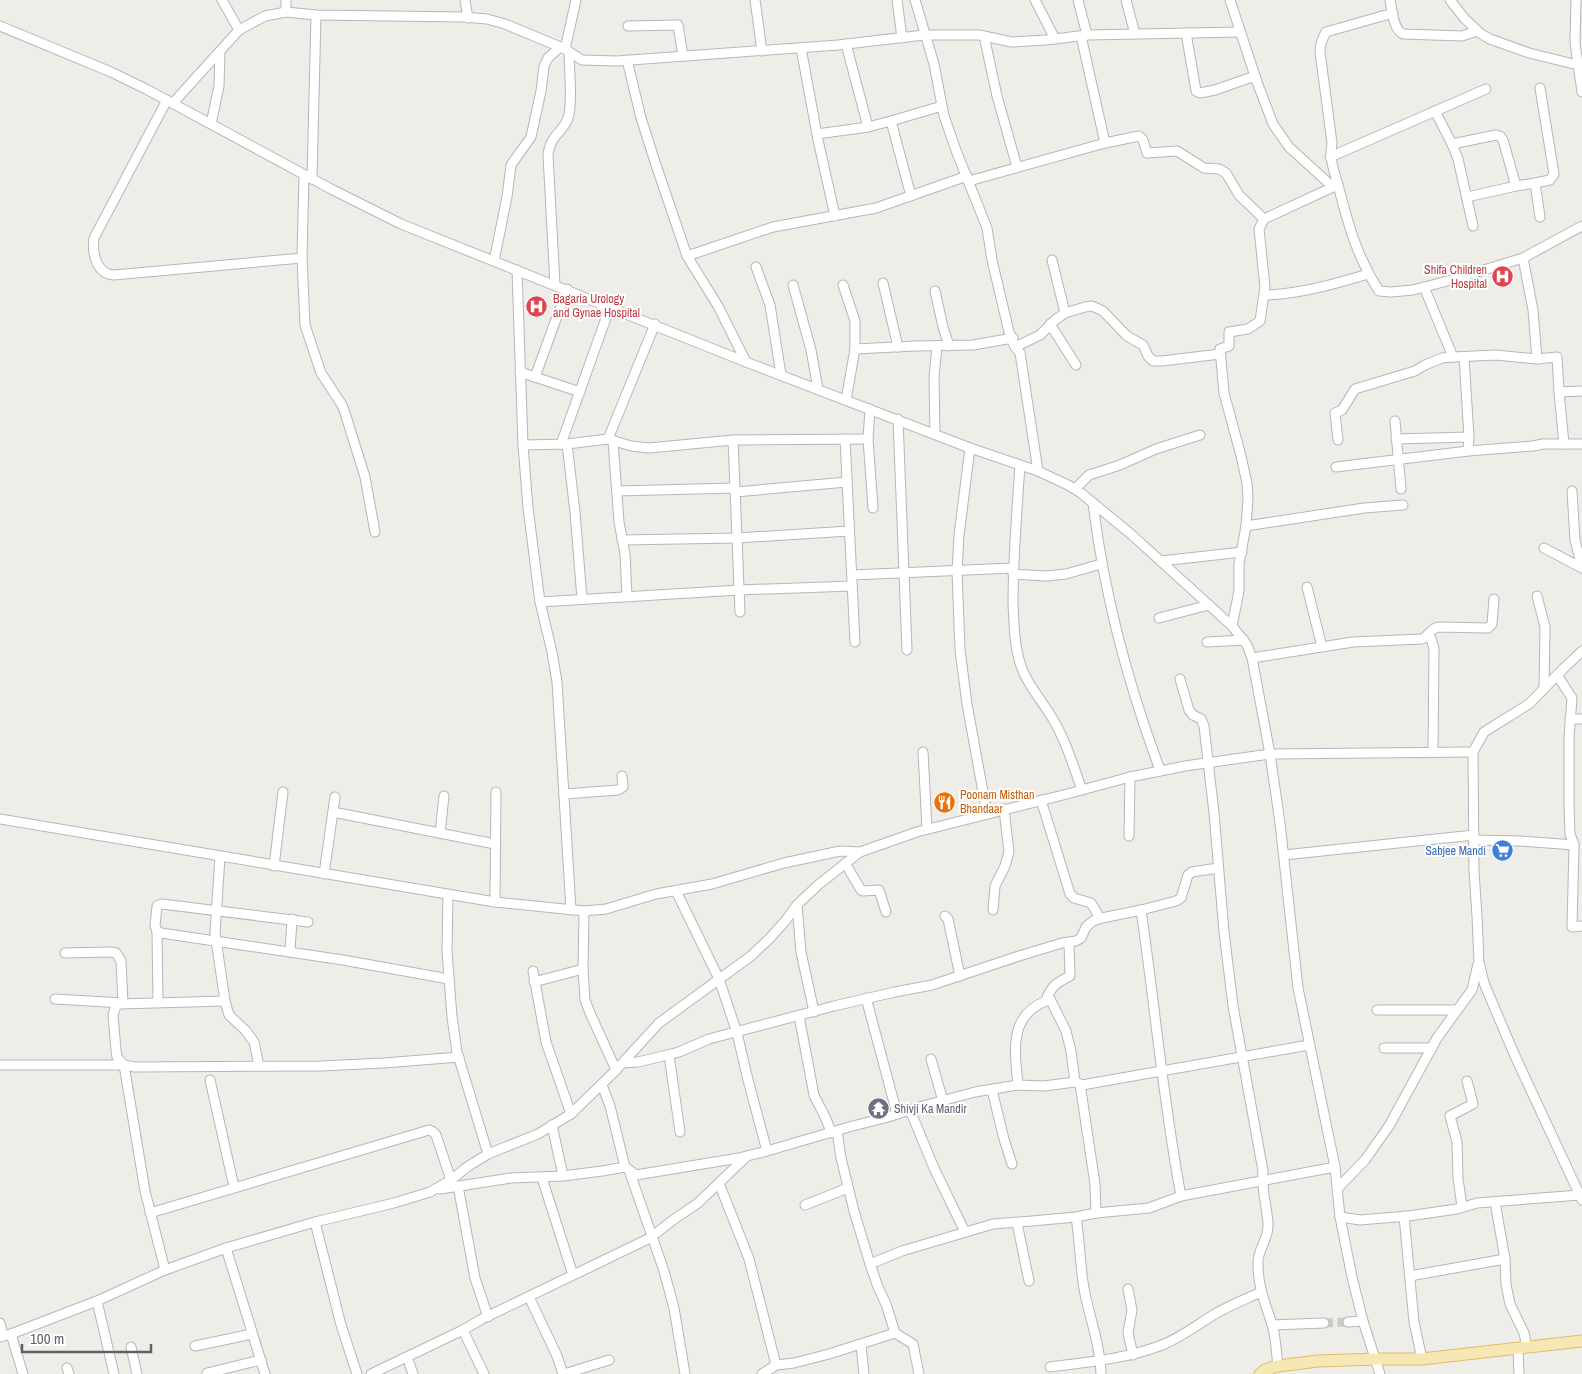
<svg xmlns="http://www.w3.org/2000/svg" width="1582" height="1374" viewBox="0 0 1582 1374" font-family="'Archivo Narrow',sans-serif">
	<style>
		.lines { fill: none; stroke-linecap: round; stroke-linejoin: round }
		.minor-tunnel { stroke: #cbcac6; stroke-width: 9; stroke-dasharray: 9 4.5; stroke-linecap: butt }
		.minor-casing { stroke: #b4b7ba; stroke-width: 11 }
		.major-casing { stroke: #e1bb6e; stroke-width: 13 }
		.minor { stroke: #fff; stroke-width: 9 }
		.major { stroke: #f6e8b5; stroke-width: 11 }
		.labels { text-anchor: middle; dominant-baseline: central; stroke-width: 4; stroke-linejoin: round; paint-order: stroke }
		.health-label { font-size: 12px; fill: #be3a42; stroke: #fff; text-anchor: end }
		.food-label { font-size: 12px; fill: #c56008; stroke: #fff; text-anchor: start }
		.shop-label { font-size: 12px; fill: #366cbe; stroke: #fff; text-anchor: end }
		.worship-label { font-size: 12px; fill: #5b616d; stroke: #fff; text-anchor: start }
	</style>
	<rect width="100%" height="100%" fill="#efede7"/>
	<g class="lines">
		<polyline class="minor-tunnel" points="1324,1323 1348,1322"/>
		<defs>
			<g id="minor">
				<polyline points="222,0 239,30"/>
				<polyline points="286,0 286,12 316,15 464,17 487,19 505,24 565,49 582,60 617,61 838,45 924,35 979,35 1012,42 1046,40 1087,35 1240,32"/>
				<polyline points="465,0 468,18"/>
				<polyline points="755,0 762,51"/>
				<polyline points="897,0 902,38"/>
				<polyline points="915,0 934,64 944,116 957,153 987,228 992,260 1009,332 1015,347 1020,353 1038,471"/>
				<polyline points="1035,0 1055,39"/>
				<polyline points="1078,0 1087,35"/>
				<polyline points="1126,0 1135,34"/>
				<polyline points="1230,0 1257,82 1273,124 1289,147 1333,187 1336,186"/>
				<path d="M1390 0C1392 10 1393 29 1403 34L1462 36 1477 31"/>
				<polyline points="1450,0 1465,19 1481,34 1490,39 1529,53 1578,65"/>
				<polyline points="1576,0 1575,43 1582,92"/>
				<path d="M1393 13 1326 32C1322 39 1320 44 1320 52L1332 143C1329 160 1334 170 1338 185 1348 224 1357 257 1379 291L1391 292 1413 290 1451 280 1523 258 1582 226"/>
				<polyline points="0,26 111,72 146,89 331,189 401,224 746,362 970,448 1038,471 1068,485 1081,493 1132,535 1232,626 1247,645 1252,658 1270,754 1280,823 1298,988 1335,1167 1340,1217 1352,1277 1363,1321 1380,1374"/>
				<polyline points="628,26 678,25 683,56"/>
				<polyline points="1186,33 1196,91 1200,93 1215,90 1255,76"/>
				<polyline points="984,36 997,96 1017,167"/>
				<polyline points="1081,36 1105,143 1139,136 1143,140 1147,153 1177,151 1204,168 1219,169 1226,173 1239,195 1264,219 1333,187"/>
				<polyline points="846,44 868,127"/>
				<polyline points="801,48 818,140 835,216"/>
				<polyline points="565,49 576,0"/>
				<polyline points="627,60 641,118 656,165 687,256 718,306 746,362"/>
				<path d="M167 100 94 238C92 253 96 274 114 275L302 258"/>
				<polyline points="173,103 239,30 265,16 286,12"/>
				<polyline points="1435,111 1452,144 1458,159 1473,226"/>
				<polyline points="211,124 219,86 220,52"/>
				<polyline points="817,134 868,127 891,121"/>
				<polyline points="1452,144 1496,135 1500,136 1503,140 1516,186"/>
				<polyline points="1330,157 1486,89"/>
				<polyline points="304,175 302,258 305,325 321,373 342,405 345,413 365,477 375,532"/>
				<polyline points="312,179 316,15"/>
				<polyline points="969,181 1105,143"/>
				<polyline points="1535,183 1550,180 1554,174 1540,88"/>
				<polyline points="911,196 891,121 942,106"/>
				<polyline points="1467,197 1516,186 1535,183 1540,217"/>
				<polyline points="687,256 773,227 876,208 967,176"/>
				<polyline points="1523,258 1533,310 1537,359"/>
				<polyline points="1052,260 1065,313"/>
				<polyline points="494,261 507,197 511,165 531,137 541,91 544,66 548,58 560,47"/>
				<polyline points="756,267 770,305 781,375"/>
				<polyline points="517,270 523,445 528,508 540,602 552,652 557,682 571,910"/>
				<polyline points="883,283 898,347"/>
				<path d="M555 285 548 155C550 135 563 133 568 118 573 104 569 68 569 52"/>
				<polyline points="793,285 811,350 818,389"/>
				<polyline points="843,285 855,321 855,349 846,400"/>
				<polyline points="1424,287 1453,357 1496,355 1537,359 1557,357 1559,392 1582,391"/>
				<polyline points="935,291 943,327 949,346"/>
				<path d="M1265 295C1300 294 1335 284 1368 274"/>
				<polyline points="1050,324 1076,365"/>
				<polyline points="1015,347 1040,335 1055,320 1065,313 1085,307 1092,306 1103,311 1127,336 1143,345 1148,356 1153,361 1162,361 1220,354"/>
				<polyline points="855,349 915,346 973,345 1013,338"/>
				<polyline points="1464,357 1469,437 1468,451"/>
				<polyline points="520,372 580,392"/>
				<polyline points="535,377 567,289"/>
				<polyline points="1559,392 1564,444"/>
				<polyline points="870,409 868,439 873,508"/>
				<polyline points="898,419 907,650"/>
				<polyline points="1395,421 1401,489"/>
				<polyline points="935,434 934,377 937,346"/>
				<polyline points="608,439 655,324"/>
				<polyline points="845,439 855,642"/>
				<polyline points="1396,439 1469,437"/>
				<polyline points="733,440 740,612"/>
				<polyline points="1338,440 1335,413 1342,410 1355,389 1415,371 1425,365 1442,358 1453,357"/>
				<polyline points="613,441 619,522 625,554 627,596"/>
				<polyline points="561,444 610,307"/>
				<polyline points="567,444 575,512 582,599"/>
				<polyline points="523,445 567,444 608,439 631,446 649,448 733,440 868,439"/>
				<polyline points="970,448 959,535 957,571 960,650 967,704 987,814"/>
				<path d="M1020 465C1017 511 1013 557 1013 603 1014 623 1014 643 1020 663 1026 683 1040 698 1051 716 1065 738 1073 765 1082 790"/>
				<polyline points="1336,467 1468,451 1533,446 1543,444 1582,444"/>
				<polyline points="1075,489 1089,475 1120,465 1156,449 1200,435"/>
				<polyline points="617,491 735,488"/>
				<polyline points="1572,491 1575,540 1582,568"/>
				<polyline points="735,492 847,482"/>
				<path d="M1093 503C1104 594 1128 684 1160 770"/>
				<polyline points="1246,526 1364,508 1403,505"/>
				<polyline points="622,540 736,538 849,531"/>
				<polyline points="1544,548 1582,568"/>
				<polyline points="1161,561 1242,552"/>
				<polyline points="1013,574 1046,576 1066,574 1101,564"/>
				<polyline points="852,575 1013,568"/>
				<polyline points="1307,587 1322,647"/>
				<polyline points="1537,596 1545,627 1544,688"/>
				<polyline points="540,602 739,590 852,586"/>
				<polyline points="1159,618 1209,605"/>
				<polyline points="1232,626 1239,591 1239,564 1246,526 1248,498 1247,483 1241,456 1224,393 1220,349 1229,346 1229,332 1248,329 1260,321 1265,287 1259,229 1264,219"/>
				<polyline points="1426,637 1431,638 1434,649 1433,752"/>
				<polyline points="1207,642 1244,640"/>
				<polyline points="1582,651 1563,669 1529,704 1484,732 1473,752 1474,871 1477,916 1479,962 1484,983 1515,1056 1582,1200"/>
				<path d="M1252 658 1353 642 1422 639C1429 636 1430 628 1439 627L1488 628 1492 624 1494 599"/>
				<polyline points="1557,675 1572,698 1569,737 1569,805 1570,834 1574,845"/>
				<path d="M1180 679 1189 710 1193 715 1201 719 1204 726 1214 813 1224 932 1233 1006 1263 1171C1261 1189 1267 1206 1268 1224 1269 1240 1257 1249 1258 1264 1258 1287 1265 1303 1272 1324 1276 1337 1276 1352 1278 1366"/>
				<polyline points="1570,719 1582,719"/>
				<polyline points="923,752 927,829"/>
				<polyline points="564,794 618,790 623,787 622,776"/>
				<polyline points="1041,800 1070,894 1074,898 1091,903 1100,918"/>
				<polyline points="333,812 495,844"/>
				<polyline points="0,819 495,902 584,911 606,909 656,894 712,884 784,863 840,851 860,852"/>
				<polyline points="440,833 444,796"/>
				<polyline points="1129,836 1130,777"/>
				<polyline points="1474,840 1520,841 1574,845 1572,927 1582,926"/>
				<polyline points="1284,855 1474,835"/>
				<polyline points="220,857 215,933 225,1001 229,1015 246,1031 254,1042 259,1066"/>
				<polyline points="845,863 861,890 863,891 879,890 886,912"/>
				<polyline points="274,866 283,792"/>
				<polyline points="324,874 335,797"/>
				<polyline points="676,891 719,979 737,1033 748,1080 767,1151"/>
				<polyline points="448,894 447,951 452,1017 457,1052 488,1154"/>
				<polyline points="495,902 496,792"/>
				<polyline points="797,905 801,952 814,1012"/>
				<polyline points="993,910 995,886 1005,866 1009,852 1004,809"/>
				<path d="M1141 910C1155 1005 1163 1102 1181 1196"/>
				<polyline points="584,911 583,969 585,1000 590,1013 616,1070"/>
				<polyline points="945,916 948,919 960,976"/>
				<polyline points="308,922 162,904 157,906 155,926 157,931 161,933 343,960 449,979"/>
				<polyline points="157,931 158,1002"/>
				<polyline points="290,952 292,919"/>
				<polyline points="533,971 546,1042 571,1114"/>
				<polyline points="534,982 583,969"/>
				<polyline points="1048,995 1066,1031 1071,1051 1075,1082"/>
				<polyline points="866,998 897,1114"/>
				<polyline points="55,999 123,1003 121,961 116,953 111,952 65,953"/>
				<polyline points="225,1001 119,1004 116,1006 113,1015 116,1050 117,1057 124,1065 135,1067 321,1066 384,1063 459,1057"/>
				<polyline points="1377,1010 1457,1010"/>
				<path d="M799 1016 814 1095C820 1109 827 1117 831 1133"/>
				<polyline points="1384,1048 1432,1048"/>
				<polyline points="669,1055 680,1132"/>
				<polyline points="931,1059 943,1101"/>
				<polyline points="623,1063 638,1062 659,1057 679,1052 709,1039 834,1006 895,992 932,985 1019,956 1062,943 1076,941 1081,938 1086,927 1093,921 1102,918 1141,910 1176,901 1181,898 1188,875 1192,872 1218,868"/>
				<polyline points="0,1065 124,1065 145,1191 165,1270"/>
				<polyline points="210,1080 234,1187"/>
				<polyline points="1080,1084 1095,1184 1096,1213"/>
				<path d="M1018 1085C1015 1052 1008 1016 1046 1001 1051 986 1056 983 1070 976L1069 943"/>
				<polyline points="992,1090 1004,1139 1012,1164"/>
				<polyline points="910,1110 934,1168 965,1232"/>
				<polyline points="552,1125 563,1176"/>
				<polyline points="837,1131 841,1158 854,1211 870,1264 878,1287 886,1304 895,1333 913,1344 919,1374"/>
				<polyline points="625,1167 636,1175 739,1158 767,1151 849,1127 888,1117 919,1107 975,1092 1018,1085 1044,1086 1075,1082 1082,1085 1309,1045"/>
				<polyline points="629,1170 664,1271 674,1308 685,1374"/>
				<polyline points="542,1178 573,1275"/>
				<polyline points="719,1183 749,1259 776,1365"/>
				<polyline points="458,1186 475,1278 488,1317"/>
				<polyline points="440,1189 511,1178 563,1176 602,1171 625,1167 610,1106 602,1085"/>
				<polyline points="1337,1189 1365,1160 1389,1126 1437,1038 1472,990 1478,964"/>
				<polyline points="1495,1202 1505,1259 1506,1285 1510,1304 1524,1333 1527,1347"/>
				<polyline points="805,1205 848,1188"/>
				<polyline points="1462,1207 1458,1178 1457,1142 1450,1116 1473,1104 1467,1081"/>
				<polyline points="150,1213 429,1130 432,1131 436,1135 451,1180"/>
				<polyline points="1404,1216 1414,1322 1422,1359"/>
				<path d="M1076 1217C1080 1242 1080 1269 1085 1294 1091 1321 1100 1346 1101 1374"/>
				<polyline points="1340,1217 1360,1220 1408,1216 1457,1209 1477,1203 1580,1195"/>
				<polyline points="315,1222 341,1325 357,1374"/>
				<polyline points="1017,1223 1029,1281"/>
				<polyline points="226,1248 265,1374"/>
				<polyline points="870,1264 902,1251 993,1224 1032,1221 1076,1217 1096,1213 1149,1208 1181,1196 1335,1167"/>
				<polyline points="1410,1276 1505,1259"/>
				<polyline points="1128,1289 1132,1310 1128,1333 1133,1355"/>
				<polyline points="529,1297 557,1356 563,1374"/>
				<polyline points="97,1301 114,1374"/>
				<polyline points="1348,1322 1363,1321"/>
				<polyline points="0,1323 3,1336"/>
				<polyline points="1272,1325 1324,1323"/>
				<polyline points="463,1330 484,1374"/>
				<polyline points="11,1334 23,1374"/>
				<polyline points="0,1337 11,1334 97,1301 165,1270 226,1248 315,1222 394,1203 430,1192 451,1180 467,1167 488,1154 538,1134 571,1114 616,1070 659,1023 751,956 770,938 786,920 797,905 818,885 860,852 917,832 1067,794 1130,777 1185,766 1270,754 1473,752"/>
				<polyline points="861,1345 864,1374"/>
				<polyline points="195,1346 252,1334"/>
				<polyline points="131,1347 137,1374"/>
				<polyline points="1518,1348 1519,1374"/>
				<polyline points="407,1357 413,1374"/>
				<path d="M1050 1367C1088 1362 1126 1359 1162 1345 1182 1337 1198 1324 1215 1314 1230 1305 1246 1299 1261 1292"/>
				<polyline points="67,1368 69,1374"/>
				<polyline points="207,1373 261,1360"/>
				<polyline points="371,1374 463,1330 482,1319 650,1238 673,1220 698,1203 747,1156"/>
				<polyline points="564,1374 609,1360"/>
				<polyline points="762,1374 776,1365 794,1363 829,1354 895,1333"/>
			</g>
			<polyline id="major" points="1260,1374 1265,1370 1278,1366 1318,1361 1376,1359 1422,1359 1582,1341"/>
		</defs>
		<use href="#minor" class="minor-casing"/>
		<use href="#major" class="major-casing"/>
		<use href="#minor" class="minor"/>
		<use href="#major" class="major"/>
	</g>
	<defs>
		<symbol id="hospital-disc" viewBox="-11 -11 22 22"><circle r="9.5" fill="#e0444e" stroke="#fff"/><path d="M-5-5h3v3.5h4V-5h3V5h-3V1.5h-4V5h-3Z" fill="#fff"/></symbol>
		<symbol id="restaurant-disc" viewBox="-11 -11 22 22"><circle r="9.5" fill="#e8710a" stroke="#fff"/><path d="M-5-6h1v4h1v-4h1v4h1v-4h1v5L-1.5 .5V6h-2V.5L-5-1ZM5-6V6H3V1.5H1.5Q1.5-4 5-6Z" fill="#fff"/></symbol>
		<symbol id="supermarket-disc" viewBox="-11 -11 22 22"><circle r="9.5" fill="#3f7fe0" stroke="#fff"/><path d="M-6-5.5h2.5l.6 2H6L4.5 2H-2.5L-4.4-4H-6ZM-1.5 3.2a1.3 1.3 0 1 0 .1 0ZM3 3.2a1.3 1.3 0 1 0 .1 0Z" fill="#fff"/></symbol>
		<symbol id="temple-disc" viewBox="-11 -11 22 22"><circle r="9.5" fill="#6b7280" stroke="#fff"/><path d="M0-6L5-2H3V0L6.5 2.5H4V6H1.5V3h-3V6H-4V2.5H-6.5L-3 0V-2H-5Z" fill="#fff"/></symbol>
	</defs>
	<g fill-rule="evenodd">
		<use href="#hospital-disc" x="1490" y="264" width="25" height="25"/>
		<use href="#hospital-disc" x="524" y="294" width="25" height="25"/>
		<use href="#restaurant-disc" x="932" y="790" width="25" height="25"/>
		<use href="#supermarket-disc" x="1490" y="838" width="25" height="25"/>
		<use href="#temple-disc" x="866" y="1096" width="25" height="25"/>
	</g>
	<g class="labels">
		<g class="health-label">
			<text x="1487" y="270">Shifa Children<tspan x="1487" dy="14">Hospital</tspan></text>
			<text x="553" y="299" text-anchor="start">Bagaria Urology<tspan x="553" dy="14">and Gynae Hospital</tspan></text>
		</g>
		<g class="food-label">
			<text x="960" y="795">Poonam Misthan<tspan x="960" dy="14">Bhandaar</tspan></text>
		</g>
		<g class="shop-label">
			<text x="1486" y="851">Sabjee Mandi</text>
		</g>
		<g class="worship-label">
			<text x="894" y="1109">Shivji Ka Mandir</text>
		</g>
	</g>
	<path d="M22 1344v8h129v-8" fill="none" stroke="#5f6265" stroke-width="2.5"/>
	<text x="30" y="1344" font-size="15" fill="#5f6265" stroke="#ffffff" stroke-width="4" paint-order="stroke">100 m</text>
</svg>
